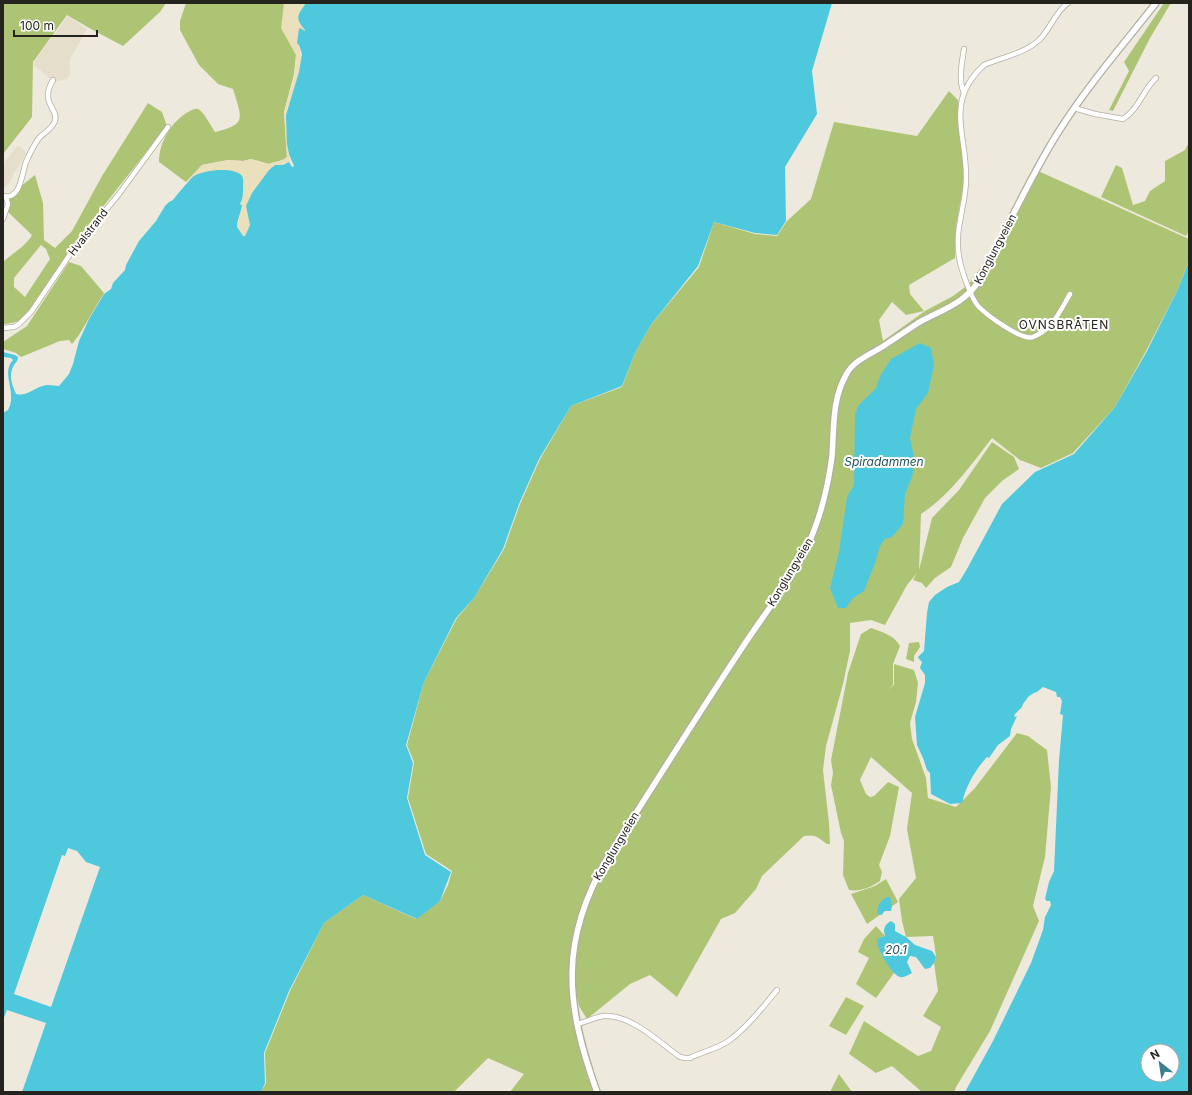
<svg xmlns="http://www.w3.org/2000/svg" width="1192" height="1095" viewBox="0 0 1192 1095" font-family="Inter,sans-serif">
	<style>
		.built { fill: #e4deca }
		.green { fill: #aec475; fill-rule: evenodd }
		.sand { fill: #eae0bb }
		.water { fill: #4ec8dd; fill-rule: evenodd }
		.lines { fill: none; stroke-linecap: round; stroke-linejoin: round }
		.minor-casing { stroke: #b2aea2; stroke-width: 6 }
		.tertiary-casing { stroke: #b2aea2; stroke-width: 8 }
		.minor { stroke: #fff; stroke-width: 4.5 }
		.tertiary { stroke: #fff; stroke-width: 5.5 }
		.labels { text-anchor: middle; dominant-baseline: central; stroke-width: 4; stroke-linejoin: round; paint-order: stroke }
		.street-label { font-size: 11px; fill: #25231e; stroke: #fff }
		.neighbourhood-label { font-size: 12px; letter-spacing: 1px; fill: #25231e; stroke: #fff }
		.water-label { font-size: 12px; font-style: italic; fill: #20535c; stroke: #fff }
	</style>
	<rect width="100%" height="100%" fill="#edeadd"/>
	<g class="built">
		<polygon points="68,16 87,29 70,59 70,74 67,79 54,82 34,65 34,62"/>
		<polygon points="18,145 26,152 23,160 16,170 10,182 5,187 3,187 3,164"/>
	</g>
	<g class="green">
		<polygon points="3,3 166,3 160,12 123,46 91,29 67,15 33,62 32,117 3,154"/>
		<path d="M186 3H285L296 55 294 74 284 112 287 157C282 162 275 161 269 164L251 159 243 161 228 160 202 165 186 182 159 162C159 142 172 120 190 111 192 110 195 108 198 109 204 112 211 126 215 132 247 124 242 119 233 89L218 84 199 65 180 30V21Z"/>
		<polygon points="1164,3 1171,3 1150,38 1113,111 1109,110 1129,71 1124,62"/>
		<path d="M949 91 958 100 963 150 964 183 956 226 955 258 909 285 910 294 924 311 906 315 892 302 879 320 883 341 925 311 953 296 968 285 983 264 1036 170 1189 239V260L1178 289 1146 351 1115 407 1073 453 1041 468 1020 460 992 438C971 465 950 495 921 514L919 570 932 518 959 490 992 442 1014 457 1019 469 1002 481 985 498 963 538 951 567 935 578 926 588 922 583 913 580 917 573 907 585 885 625 871 620 850 623V651L843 684 826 746 823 770 829 823 830 844H827C818 837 815 834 804 836L762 876 756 889 735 913 721 919 677 997 650 975 630 984 587 1019 579 1006 572 974 574 1005 600 1092H510L524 1074 488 1058 454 1092H261L266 1083 265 1053 290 991 324 923 363 895 416 919 440 901 448 885 452 871 426 854 408 798 414 762 407 745 424 682 457 618 474 598 504 549 520 504 540 459 571 406 622 387 635 353 650 326 699 267 714 222 755 234 777 236 787 221 811 199 834 122 917 136Z"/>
		<path d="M148 103 162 112 167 126 71 247C63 260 29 316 18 321 14 323 7 324 3 324V262C12 254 27 245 32 235L8 212 10 203 3 199V195L11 194 35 175 43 203 44 240 55 248 72 231 102 176ZM41 245 46 249 50 259 25 297 14 287V278Z"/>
		<polygon points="1189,142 1189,231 1186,236 1101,197 1116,165 1122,168 1133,205 1145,201 1150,191 1165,181 1165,161 1185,150"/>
		<polygon points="69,262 81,266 104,293 79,335 72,344 69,340 60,341 21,357 16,353 3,349 3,342 27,326"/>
		<path d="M871 628C882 632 894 635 900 646L893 664V685L887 690 894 685V664L914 670 918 683 916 702 910 723 912 739 926 778 928 798 956 807 975 788 1017 733 1028 736 1047 750 1051 787 1045 857 1033 906 1039 921 990 1031 956 1087 954 1092H922L892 1066 876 1073 849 1054 864 1021 918 1056 931 1051 941 1027 923 1016 938 991 934 963 936 957 935 949 933 936 906 937 902 921 899 899 916 878 907 829 912 793 871 757 860 780 866 794 870 797 874 796 888 782 899 787 890 836 879 865 882 872 880 881C872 887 859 892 849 890L843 875 844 841 841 833 831 785 833 773 831 760 848 673 861 634Z"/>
		<polygon points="919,642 920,647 914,656 914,662 906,659 909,643"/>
		<polygon points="886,879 898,902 867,924 851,894 875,886"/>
		<polygon points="876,926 885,936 878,939 881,954 894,973 876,998 856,984 869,958 858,952 864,939"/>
		<polygon points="846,997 864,1006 846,1035 829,1026"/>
		<polygon points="839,1074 852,1092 830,1092"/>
	</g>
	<path class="sand" d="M284 3H308L307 32 298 42C306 68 296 86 287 109V144L291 162 283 165H275L269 170 252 193 248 202 250 225 245 236H243L237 226 241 210 243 177C228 165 211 171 194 176L188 184 186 182 202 165 228 160 243 161 251 159 269 164C275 161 282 162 287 157L284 112 295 74 296 55 281 28Z"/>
	<g class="water">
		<path d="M306 3H832L812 71 817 114 785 167 786 221 777 235 755 233 714 222 698 266 650 326 635 353 622 386 571 406 539 459 519 504 503 549 474 598 456 618 424 682 406 745 413 763 407 798 425 855 451 872 440 901 417 919 363 895 324 923 289 991 264 1053 265 1083 261 1092H22L46 1023 7 1010 3 1020V413L8 410C18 392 0 374 13 360L11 358 4 357 3 352 15 355 18 357C18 361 16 362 14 365 8 375 12 385 16 394 26 397 34 388 43 386 48 384 54 386 59 386L69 374 73 364 79 341 89 319 104 294 111 289 113 283 125 270 126 265 139 241 156 221 165 206 169 202 173 200C176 196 191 178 194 176 203 170 235 166 242 176 244 179 243 185 243 188 243 194 243 199 240 204L242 205C241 213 237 219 237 227L243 236H245L250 225 246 206 252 193 269 170 275 165H283L289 162 292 167 294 166 289 154 287 144 286 115 299 72 302 54 299 45 297 43 299 29 300 28 305 31V30C295 18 297 16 306 3ZM68 848 77 851 86 862 100 867 51 1007 14 994 62 855 65 856Z"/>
		<path d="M1189 261V1092H965L993 1041 1031 963 1043 930 1045 917 1051 905 1050 901H1047L1045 899 1049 882 1054 871 1059 760 1063 715 1060 714 1062 701 1060 697H1057L1056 692 1043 687 1037 692 1034 693 1029 696 1023 704 1022 707 1015 714 1014 717 1017 716 1011 729 1010 736 998 745 989 758 987 757C975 770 966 786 962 803L950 804 931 794 930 773 927 770 923 758 917 745 915 717 925 683V675L920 668 922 662 919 659 918 657 924 651 927 613 929 602 935 595 947 587 959 582 967 569 1002 504 1035 472 1074 454 1115 407 1147 351 1178 289ZM1148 1051H1172V1075H1148Z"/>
		<polygon points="920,343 931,348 934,365 928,393 916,409 910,438 915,462 912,477 905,494 903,524 892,537 885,539 880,546 875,563 864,591 853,598 846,608 838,608 830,588 839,552 847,497 854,485 855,415 858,406 876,388 880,376 891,359"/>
		<path d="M887 897H890L892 906 891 911H884L882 915 877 914C877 906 880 901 887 897Z"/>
		<path d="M891 921 895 924V931L906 937 915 945 932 951 936 957 934 963 930 968 925 969 916 957 910 956 907 962 912 973C908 975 904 978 900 977 891 974 876 948 877 939L885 936C883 929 884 925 891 921Z"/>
	</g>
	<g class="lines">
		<defs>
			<g id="minor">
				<path d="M1068 3C1055 12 1050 30 1039 40 1026 53 1000 58 984 65 944 102 967 134 966 179 966 206 954 228 959 257 961 269 971 299 979 307 988 316 1022 341 1033 337 1053 329 1060 311 1070 294"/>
				<path d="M964 93C958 79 962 63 964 49"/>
				<path d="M1074 108 1095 114 1123 119C1139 109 1143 90 1156 78"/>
				<path d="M3 196C21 201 22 172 26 162 30 153 34 144 40 137 45 132 52 129 55 121 59 109 39 103 53 80"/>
				<polyline points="3,219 8,204 6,197"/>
				<polyline points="3,328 14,327 19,324 31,312 75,247 119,194 168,127"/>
				<path d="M577 1024C586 1022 595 1017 604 1016 631 1014 660 1043 680 1057L685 1058H690C702 1052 716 1049 727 1042 744 1031 764 1006 777 990"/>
			</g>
			<path id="tertiary" d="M597 1092C565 1004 559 940 608 857 652 788 695 719 740 651 762 617 788 585 806 549 820 520 828 487 832 456 834 429 832 399 846 375 853 361 869 355 882 347 894 339 906 331 918 323 943 309 965 304 981 278 1007 229 1029 178 1059 131 1088 85 1123 45 1156 3"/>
		</defs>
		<use href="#minor" class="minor-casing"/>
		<use href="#tertiary" class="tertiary-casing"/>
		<use href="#minor" class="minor"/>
		<use href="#tertiary" class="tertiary"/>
	</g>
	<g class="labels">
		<g class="street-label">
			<text transform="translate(88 232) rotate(-52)">Hvalstrand</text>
			<text transform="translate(995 249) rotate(-62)">Konglungveien</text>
			<text transform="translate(790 572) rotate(-59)">Konglungveien</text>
			<text transform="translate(616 846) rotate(-59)">Konglungveien</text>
		</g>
		<g class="neighbourhood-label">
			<text x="1064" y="324">OVNSBRÅTEN</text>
		</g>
		<g class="water-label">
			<text x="884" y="461">Spiradammen</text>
			<text x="896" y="949">20.1</text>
		</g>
	</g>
	<rect width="1192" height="1095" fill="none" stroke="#25231e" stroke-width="8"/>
	<g transform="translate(1160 1063) rotate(330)"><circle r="19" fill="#ffffff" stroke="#a8a7a5"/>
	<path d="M0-3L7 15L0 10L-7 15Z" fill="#3a7f8c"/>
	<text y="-6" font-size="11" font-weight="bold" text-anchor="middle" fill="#25231e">N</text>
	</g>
	<path d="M14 30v6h83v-6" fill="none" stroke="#25231e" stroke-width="2"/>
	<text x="20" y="30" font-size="12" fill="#25231e" stroke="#ffffff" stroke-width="3" paint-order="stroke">100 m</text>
</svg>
